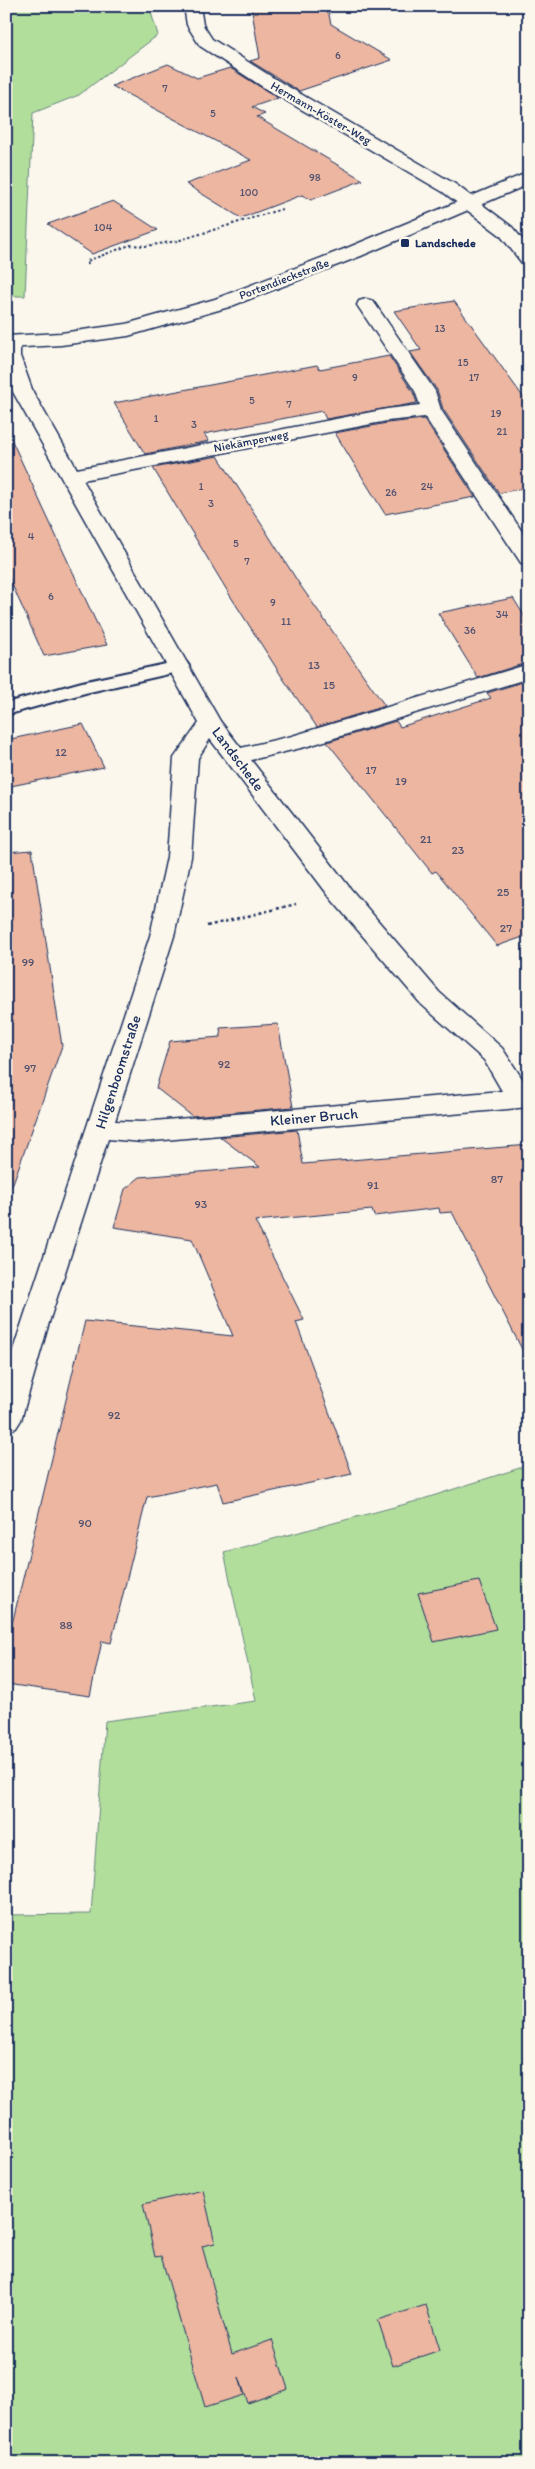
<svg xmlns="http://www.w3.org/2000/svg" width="535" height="2469" viewBox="0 0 535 2469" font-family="Itim,sans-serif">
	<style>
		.green { fill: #b2de9c; stroke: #66867d }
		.building { fill: #ecb6a1; stroke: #1b2f5e }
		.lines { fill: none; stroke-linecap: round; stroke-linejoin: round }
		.lane-casing { stroke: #1b2f5e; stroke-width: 4 }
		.street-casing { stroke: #1b2f5e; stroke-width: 3 }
		.secondary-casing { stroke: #1b2f5e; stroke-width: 3 }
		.path-far1 { stroke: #1b2f5e; stroke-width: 2; stroke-dasharray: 2.5 2.5; stroke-linecap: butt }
		.path { stroke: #1b2f5e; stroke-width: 2.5; stroke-dasharray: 3 3; stroke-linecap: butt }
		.lane { fill: #fbf7ec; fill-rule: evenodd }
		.street { fill: #fbf7ec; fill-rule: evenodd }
		.secondary { fill: #fbf7ec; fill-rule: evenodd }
		.poi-dot { fill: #1b2f5e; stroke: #fbf7ec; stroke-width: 2 }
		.labels { text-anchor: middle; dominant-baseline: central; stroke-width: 5; stroke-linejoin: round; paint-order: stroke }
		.far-number-label { font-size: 11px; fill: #4f516f }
		.far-street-label { font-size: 12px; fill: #1b2f5e; stroke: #fbf7ec }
		.far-poi-label { font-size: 12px; font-weight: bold; fill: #1b2f5e; stroke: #fbf7ec; text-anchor: start }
		.number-label { font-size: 12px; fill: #4f516f }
		.street-label { font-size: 15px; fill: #1b2f5e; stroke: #fbf7ec }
	</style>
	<rect width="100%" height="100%" fill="#fbf7ec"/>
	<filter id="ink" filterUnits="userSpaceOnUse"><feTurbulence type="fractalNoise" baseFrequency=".02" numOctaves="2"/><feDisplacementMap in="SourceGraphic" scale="10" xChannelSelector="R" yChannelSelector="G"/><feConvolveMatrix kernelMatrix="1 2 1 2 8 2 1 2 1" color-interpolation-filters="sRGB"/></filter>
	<g filter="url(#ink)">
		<g class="green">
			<polygon points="6,6 149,6 158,35 79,95 33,113 25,296 6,296"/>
			<polygon points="529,1465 529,2463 6,2463 6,1915 91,1914 105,1721 256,1701 224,1552 417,1501"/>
		</g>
		<g class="building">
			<polygon points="251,6 327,6 331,24 392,60 299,91 250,61 260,58"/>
			<polygon points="168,64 197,78 230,68 278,98 252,107 265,114 257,117 363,180 311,200 302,195 241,218 186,184 251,160 112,86"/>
			<polygon points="113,201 158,230 92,254 48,224"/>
			<polygon points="454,301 529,405 529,487 499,493 443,409 437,390 410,352 421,350 394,311"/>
			<polygon points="389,356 413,392 417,403 326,419 322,411 204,434 209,441 145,454 114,403 317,365 320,369"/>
			<polygon points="424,419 475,497 385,514 335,433 387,423"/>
			<polygon points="6,428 90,609 107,645 44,656 6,571"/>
			<polygon points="218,456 300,585 385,706 317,727 284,680 231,597 153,468"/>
			<polygon points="513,598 529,623 529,662 478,678 438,613"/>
			<polygon points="529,680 529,935 497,946 436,871 432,873 327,742 396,721 400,727 491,698 487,693"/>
			<polygon points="83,724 104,767 6,787 6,740"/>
			<polygon points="32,850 62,1046 12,1186 6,1185 6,852"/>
			<polygon points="278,1024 293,1107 192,1116 156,1088 170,1041 221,1037 220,1028"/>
			<polygon points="297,1130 303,1164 529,1145 529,1363 452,1212 440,1213 439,1208 374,1216 372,1210 255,1221 304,1320 296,1322 352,1474 223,1502 217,1483 147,1497 111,1643 102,1641 90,1696 6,1684 6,1649 85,1321 233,1336 192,1239 114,1227 125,1189 140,1177 260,1167 220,1137"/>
			<polygon points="479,1581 496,1629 434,1642 418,1593"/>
			<polygon points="203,2190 215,2243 202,2246 232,2354 272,2340 288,2389 248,2403 239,2377 244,2395 205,2407 161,2256 155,2257 143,2204"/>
			<polygon points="426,2305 440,2350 393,2366 378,2320"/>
		</g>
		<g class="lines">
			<defs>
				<polygon id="lane" points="180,661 186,662 189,666 186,670 85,693 6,715 6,703 82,682"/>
				<g id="street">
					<polygon points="184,6 200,6 203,25 212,39 275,79 455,184 512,227 529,247 529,265 522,263 500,235 443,192 263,87 200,46 187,25"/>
					<path d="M366 299 373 301 435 391 441 410 529 542V564L521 563 425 417 387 421 83 480 220 721 241 748 292 736 529 664V678L305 747 251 760 350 888 439 992 502 1048 529 1089V1107L142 1142 108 1139 50 1319 21 1420 16 1428 6 1431V1371L150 936 167 857 174 758 199 723 13 392 6 373V336L17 337 20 341V356L33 392 77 469 387 409 420 405 415 391 357 305 359 301ZM210 739 332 900 421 1004 484 1060 502 1091 142 1122 115 1121 174 936 191 857 198 758Z"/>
				</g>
				<polygon id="secondary" points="529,172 529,184 361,256 229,307 128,336 61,345 6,348 6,336 61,333 126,324 215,299 347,248"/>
			</defs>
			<use href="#lane" class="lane-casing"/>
			<use href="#street" class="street-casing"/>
			<use href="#secondary" class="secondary-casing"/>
			<polyline class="path-far1" points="88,265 87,261 130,245 146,246 177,241 282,209"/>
			<polyline class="path" points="207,926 296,904"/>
			<use href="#lane" class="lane"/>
			<use href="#street" class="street"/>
			<use href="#secondary" class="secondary"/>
		</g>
	</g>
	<rect class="poi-dot" x="400" y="238" width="10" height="10" rx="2.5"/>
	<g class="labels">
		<g class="far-number-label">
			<text x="338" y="55">6</text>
			<text x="165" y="88">7</text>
			<text x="213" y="113">5</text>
			<text x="315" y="177">98</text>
			<text x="249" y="192">100</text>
			<text x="103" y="227">104</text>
			<text x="440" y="328">13</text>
			<text x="463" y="362">15</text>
			<text x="355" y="377">9</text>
			<text x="474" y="377">17</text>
			<text x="252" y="400">5</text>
			<text x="289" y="404">7</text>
			<text x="496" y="413">19</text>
			<text x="156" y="418">1</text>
			<text x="194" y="424">3</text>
			<text x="502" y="431">21</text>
			<text x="201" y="486">1</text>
			<text x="427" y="486">24</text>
			<text x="391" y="492">26</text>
			<text x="211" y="503">3</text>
			<text x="31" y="536">4</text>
			<text x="236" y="543">5</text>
			<text x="247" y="561">7</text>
			<text x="51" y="596">6</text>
			<text x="273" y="602">9</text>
			<text x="502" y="614">34</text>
			<text x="286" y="621">11</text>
			<text x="470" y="630">36</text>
		</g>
		<g class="far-street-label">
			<text transform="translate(321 113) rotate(30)">Hermann-Köster-Weg</text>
			<text transform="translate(284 279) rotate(-21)">Portendieckstraße</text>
			<text transform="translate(251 441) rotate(-11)">Niekämperweg</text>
		</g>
		<g class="far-poi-label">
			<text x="415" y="243">Landschede</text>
		</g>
		<g class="number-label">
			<text x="314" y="665">13</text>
			<text x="329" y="685">15</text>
			<text x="61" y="752">12</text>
			<text x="371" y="770">17</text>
			<text x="401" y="781">19</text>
			<text x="426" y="839">21</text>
			<text x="458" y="850">23</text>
			<text x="503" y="892">25</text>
			<text x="506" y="928">27</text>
			<text x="28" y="962">99</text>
			<text x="224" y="1064">92</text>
			<text x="30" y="1068">97</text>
			<text x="497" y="1179">87</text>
			<text x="373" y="1185">91</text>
			<text x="201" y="1204">93</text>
			<text x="114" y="1415">92</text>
			<text x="85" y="1523">90</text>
			<text x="66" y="1625">88</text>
		</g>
		<g class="street-label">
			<text transform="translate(238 759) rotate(53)">Landschede</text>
			<text transform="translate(118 1072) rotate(-72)">Hilgenboomstraße</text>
			<text transform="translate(314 1117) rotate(-5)">Kleiner Bruch</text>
		</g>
	</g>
	<rect width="535" height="2469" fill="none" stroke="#fbf7ec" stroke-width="25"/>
	<rect x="12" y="12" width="510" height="2444" fill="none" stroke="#1b2f5e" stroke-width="2" filter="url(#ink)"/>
</svg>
